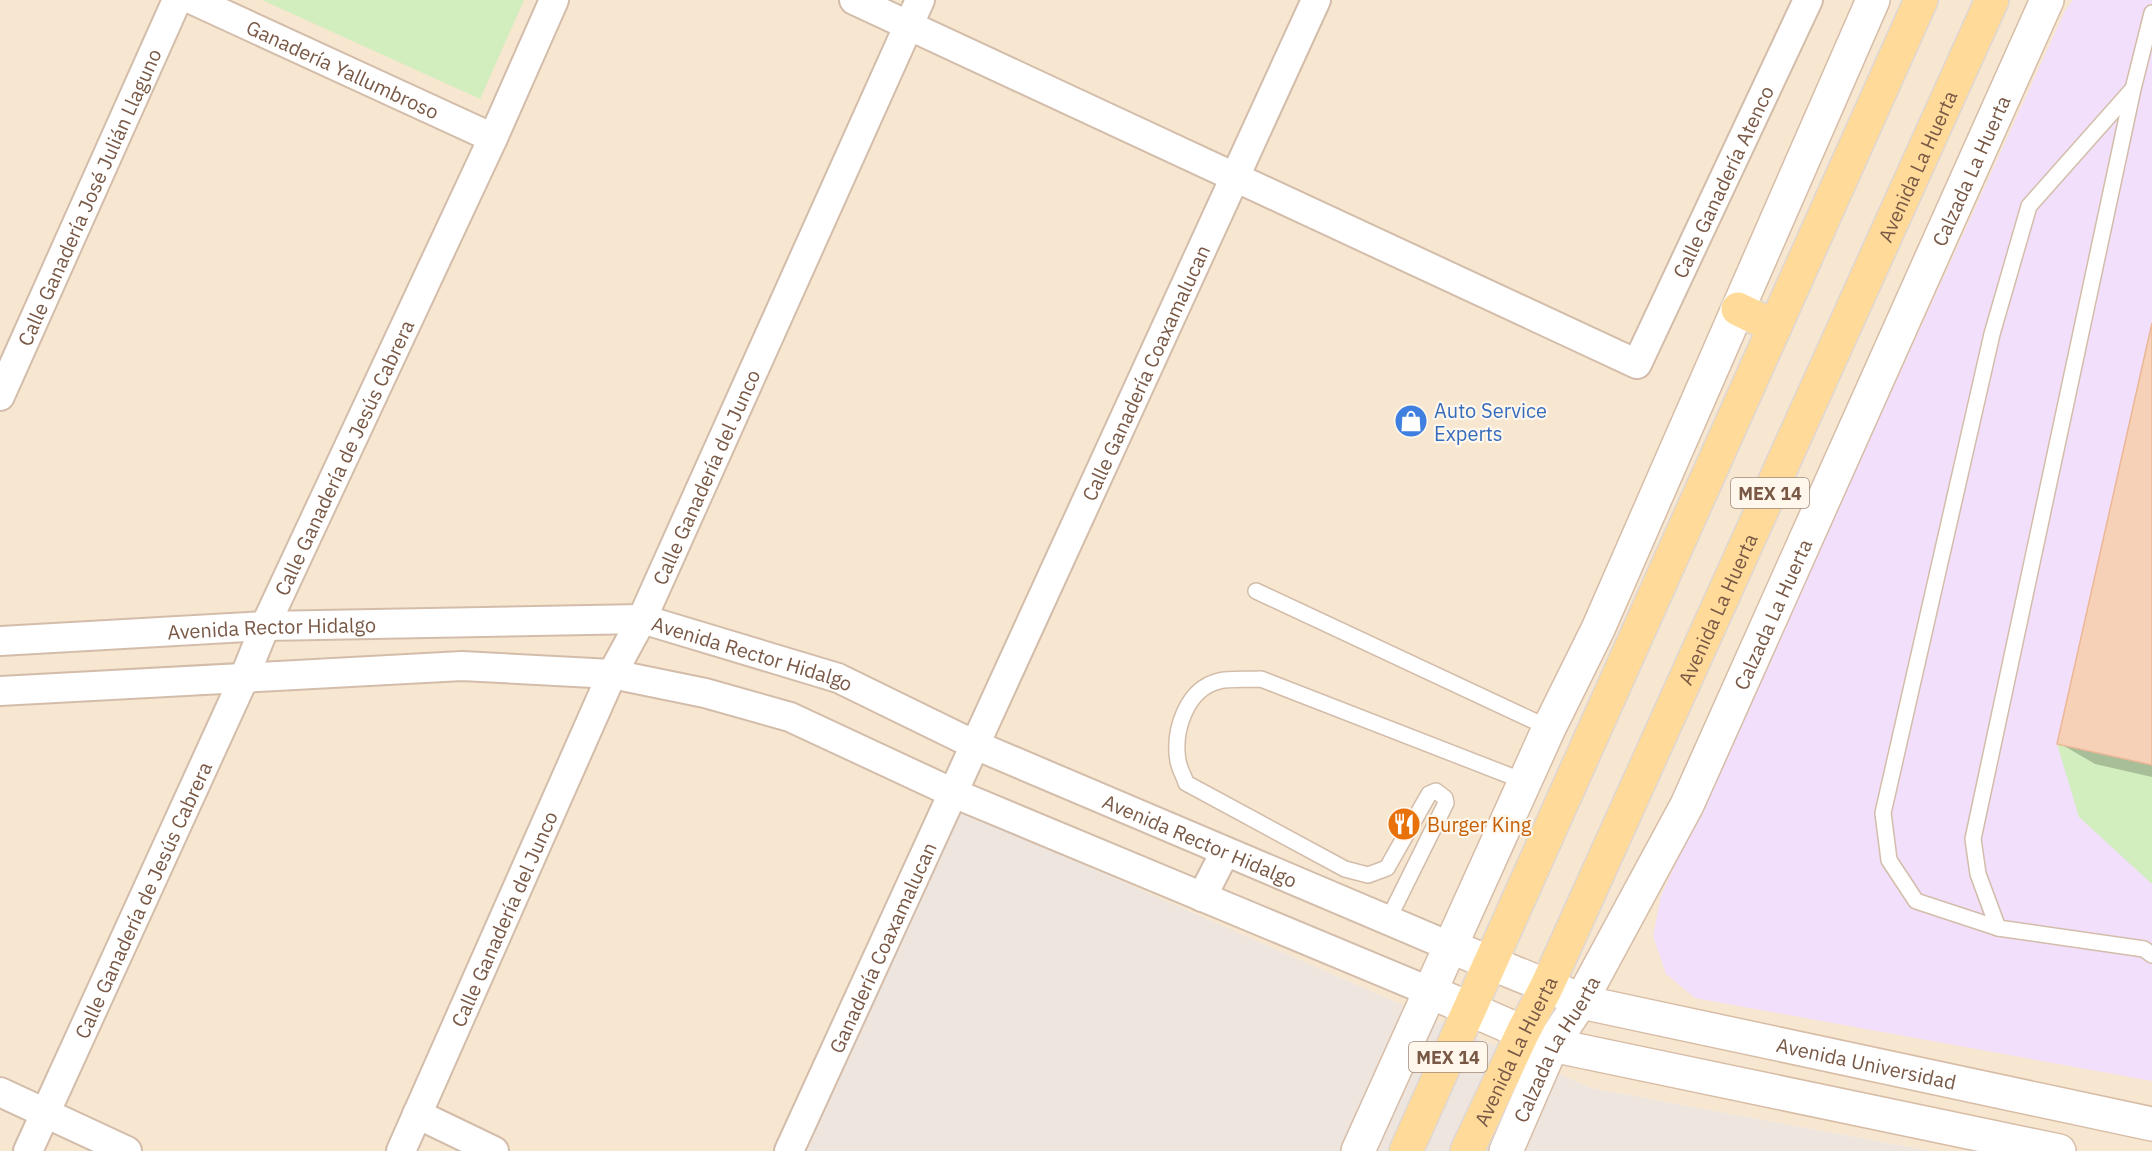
<svg xmlns="http://www.w3.org/2000/svg" width="2152" height="1151" viewBox="0 0 2152 1151" font-family="'IBM Plex Sans',sans-serif">
	<style>
		.residential { fill: #f7e6d0 }
		.industrial { fill: #ede5de }
		.education { fill: #f1dffb }
		.green { fill: #d2eebf }
		.shadow { fill: #0003 }
		.building { fill: #f7d1b7; stroke: #ebb796; stroke-width: 1.5 }
		.lines { fill: none; stroke-linecap: round; stroke-linejoin: round }
		.lane-casing { stroke: #d3bdaa; stroke-width: 18 }
		.street-casing { stroke: #d3bdaa; stroke-width: 32 }
		.secondary-casing { stroke: #d7bda7; stroke-width: 36 }
		.primary-casing { stroke: #dfd7d3; stroke-width: 36 }
		.lane { stroke: #fff; stroke-width: 15 }
		.street { stroke: #fff; stroke-width: 28 }
		.secondary { stroke: #fff; stroke-width: 33 }
		.primary { stroke: #ffda99; stroke-width: 33 }
		.labels { text-anchor: middle; dominant-baseline: central; stroke-width: 4.5; stroke-linejoin: round; paint-order: stroke }
		.shield { fill: #fff7eb; stroke: #a18878; stroke-width: 1.5 }
		.shield-label { font-size: 18px; font-weight: bold; fill: #795946 }
		.street-label { font-size: 20px; fill: #795946; stroke: #fff7eb }
		.shop-label { font-size: 20px; fill: #366cbe; stroke: #fff7eb; text-anchor: start }
		.food-label { font-size: 20px; fill: #c56008; stroke: #fff7eb; text-anchor: start }
	</style>
	<rect width="100%" height="100%" fill="#fff4e2"/>
	<polygon class="residential" points="0,0 2152,0 2152,1151 1931,1151 1591,1088 955,808 807,1151 0,1151"/>
	<polygon class="industrial" points="955,808 1591,1088 1931,1151 807,1151"/>
	<polygon class="education" points="2073,0 2152,0 2152,1081 1695,998 1666,974 1653,936 1661,896 2065,11"/>
	<g class="green">
		<polygon points="262,0 524,0 480,99"/>
		<polygon points="2152,323 2152,884 2079,817 2057,744"/>
	</g>
	<polygon class="shadow" points="2152,329 2152,777 2095,764 2059,743"/>
	<polygon class="building" points="2152,323 2152,765 2057,744"/>
	<g class="lines">
		<defs>
			<g id="lane">
				<polyline points="2152,13 2133,89 1973,839 1978,874 1998,928 2144,949 2152,955"/>
				<polyline points="1256,591 1549,728"/>
				<path d="M1388 920 1446 803 1445 798 1436 791 1429 794 1387 868 1368 875 1345 869 1186 783C1184 776 1179 768 1178 761 1173 731 1186 689 1219 681 1232 678 1248 680 1261 679L1526 782"/>
				<polyline points="1998,928 1916,901 1889,860 1883,813 1992,334 2029,206 2131,91"/>
			</g>
			<g id="street">
				<path id="s1" d="M193 0 493 138"/>
				<path id="s2" d="M854 0 1637 364 1808 0"/>
				<path id="s3" d="M0 396 177 0"/>
				<path id="s4" d="M0 641 265 626 642 619 838 678 973 744 1449 946"/>
				<polyline points="0,691 462,666 612,674 705,693 790,717 951,792 1431,992"/>
				<polyline points="1202,897 1225,852"/>
				<polyline points="0,1092 127,1151"/>
				<polyline points="417,1114 494,1151"/>
				<path id="s5" d="M28 1151 244 678 265 626 493 138 554 0"/>
				<path id="s6" d="M401 1151 612 674 642 619 920 0"/>
				<path id="s7" d="M789 1151 1316 0"/>
			</g>
			<g id="secondary">
				<path id="s8" d="M1449 946 1591 1004 2152 1124"/>
				<polyline points="1431,992 1552,1045 2059,1151"/>
				<polyline points="1358,1151 1549,728 1598,629 1873,0"/>
				<path id="s9" d="M1506 1151 1552 1045 1581 1001 1687 805 2047 0"/>
			</g>
			<g id="primary">
				<polyline points="1738,309 1775,327"/>
				<polyline points="1406,1151 1921,0"/>
				<path id="s10" d="M1467 1151 1523 1032 1547 986 1992 0"/>
			</g>
		</defs>
		<use href="#lane" class="lane-casing"/>
		<use href="#street" class="street-casing"/>
		<use href="#secondary" class="secondary-casing"/>
		<use href="#primary" class="primary-casing"/>
		<use href="#lane" class="lane"/>
		<use href="#street" class="street"/>
		<use href="#secondary" class="secondary"/>
		<use href="#primary" class="primary"/>
	</g>
	<defs>
		<symbol id="shop-disc" viewBox="-11 -11 22 22"><circle r="9.5" fill="#3f7fe0" stroke="#fff7eb"/><path d="M-5-2.5h2.3a2.7 3.5 0 0 1 5.4 0H5L5.5 6h-11ZM-1.5-2.5h3a1.5 2.3 0 0 0-3 0Z" fill="#fff"/></symbol>
		<symbol id="restaurant-disc" viewBox="-11 -11 22 22"><circle r="9.5" fill="#e8710a" stroke="#fff7eb"/><path d="M-5-6h1v4h1v-4h1v4h1v-4h1v5L-1.5 .5V6h-2V.5L-5-1ZM5-6V6H3V1.5H1.5Q1.5-4 5-6Z" fill="#fff"/></symbol>
	</defs>
	<g fill-rule="evenodd">
		<use href="#shop-disc" x="1392" y="402" width="38" height="38"/>
		<use href="#restaurant-disc" x="1385" y="805" width="38" height="38"/>
	</g>
	<g class="labels">
		<g class="shield">
			<rect x="1731" y="478" width="78" height="30" rx="4.5"/>
			<rect x="1409" y="1042" width="78" height="30" rx="4.5"/>
		</g>
		<g class="shield-label">
			<text x="1770" y="493">MEX 14</text>
			<text x="1448" y="1057">MEX 14</text>
		</g>
		<g class="street-label">
			<text stroke="none"><textPath href="#s1" startOffset="165">Ganadería Yallumbroso</textPath></text>
			<text stroke="none"><textPath href="#s10" startOffset="1083">Avenida La Huerta</textPath></text>
			<text stroke="none"><textPath href="#s9" startOffset="1086">Calzada La Huerta</textPath></text>
			<text stroke="none"><textPath href="#s2" startOffset="1065">Calle Ganadería Atenco</textPath></text>
			<text stroke="none"><textPath href="#s3" startOffset="218">Calle Ganadería José Julián Llaguno</textPath></text>
			<text stroke="none"><textPath href="#s7" startOffset="856">Calle Ganadería Coaxamalucan</textPath></text>
			<text stroke="none"><textPath href="#s5" startOffset="762">Calle Ganadería de Jesús Cabrera</textPath></text>
			<text stroke="none"><textPath href="#s6" startOffset="740">Calle Ganadería del Junco</textPath></text>
			<text stroke="none"><textPath href="#s10" startOffset="597">Avenida La Huerta</textPath></text>
			<text stroke="none"><textPath href="#s9" startOffset="600">Calzada La Huerta</textPath></text>
			<text stroke="none"><textPath href="#s4" startOffset="272">Avenida Rector Hidalgo</textPath></text>
			<text stroke="none"><textPath href="#s4" startOffset="758">Avenida Rector Hidalgo</textPath></text>
			<text stroke="none"><textPath href="#s4" startOffset="1244">Avenida Rector Hidalgo</textPath></text>
			<text stroke="none"><textPath href="#s5" startOffset="276">Calle Ganadería de Jesús Cabrera</textPath></text>
			<text stroke="none"><textPath href="#s6" startOffset="254">Calle Ganadería del Junco</textPath></text>
			<text stroke="none"><textPath href="#s7" startOffset="224">Ganadería Coaxamalucan</textPath></text>
			<text stroke="none"><textPath href="#s9" startOffset="114">Calzada La Huerta</textPath></text>
			<text stroke="none"><textPath href="#s10" startOffset="111">Avenida La Huerta</textPath></text>
			<text stroke="none"><textPath href="#s8" startOffset="435">Avenida Universidad</textPath></text>
		</g>
		<g class="shop-label">
			<text x="1434" y="410">Auto Service<tspan x="1434" dy="23">Experts</tspan></text>
		</g>
		<g class="food-label">
			<text x="1427" y="824">Burger King</text>
		</g>
	</g>
</svg>
